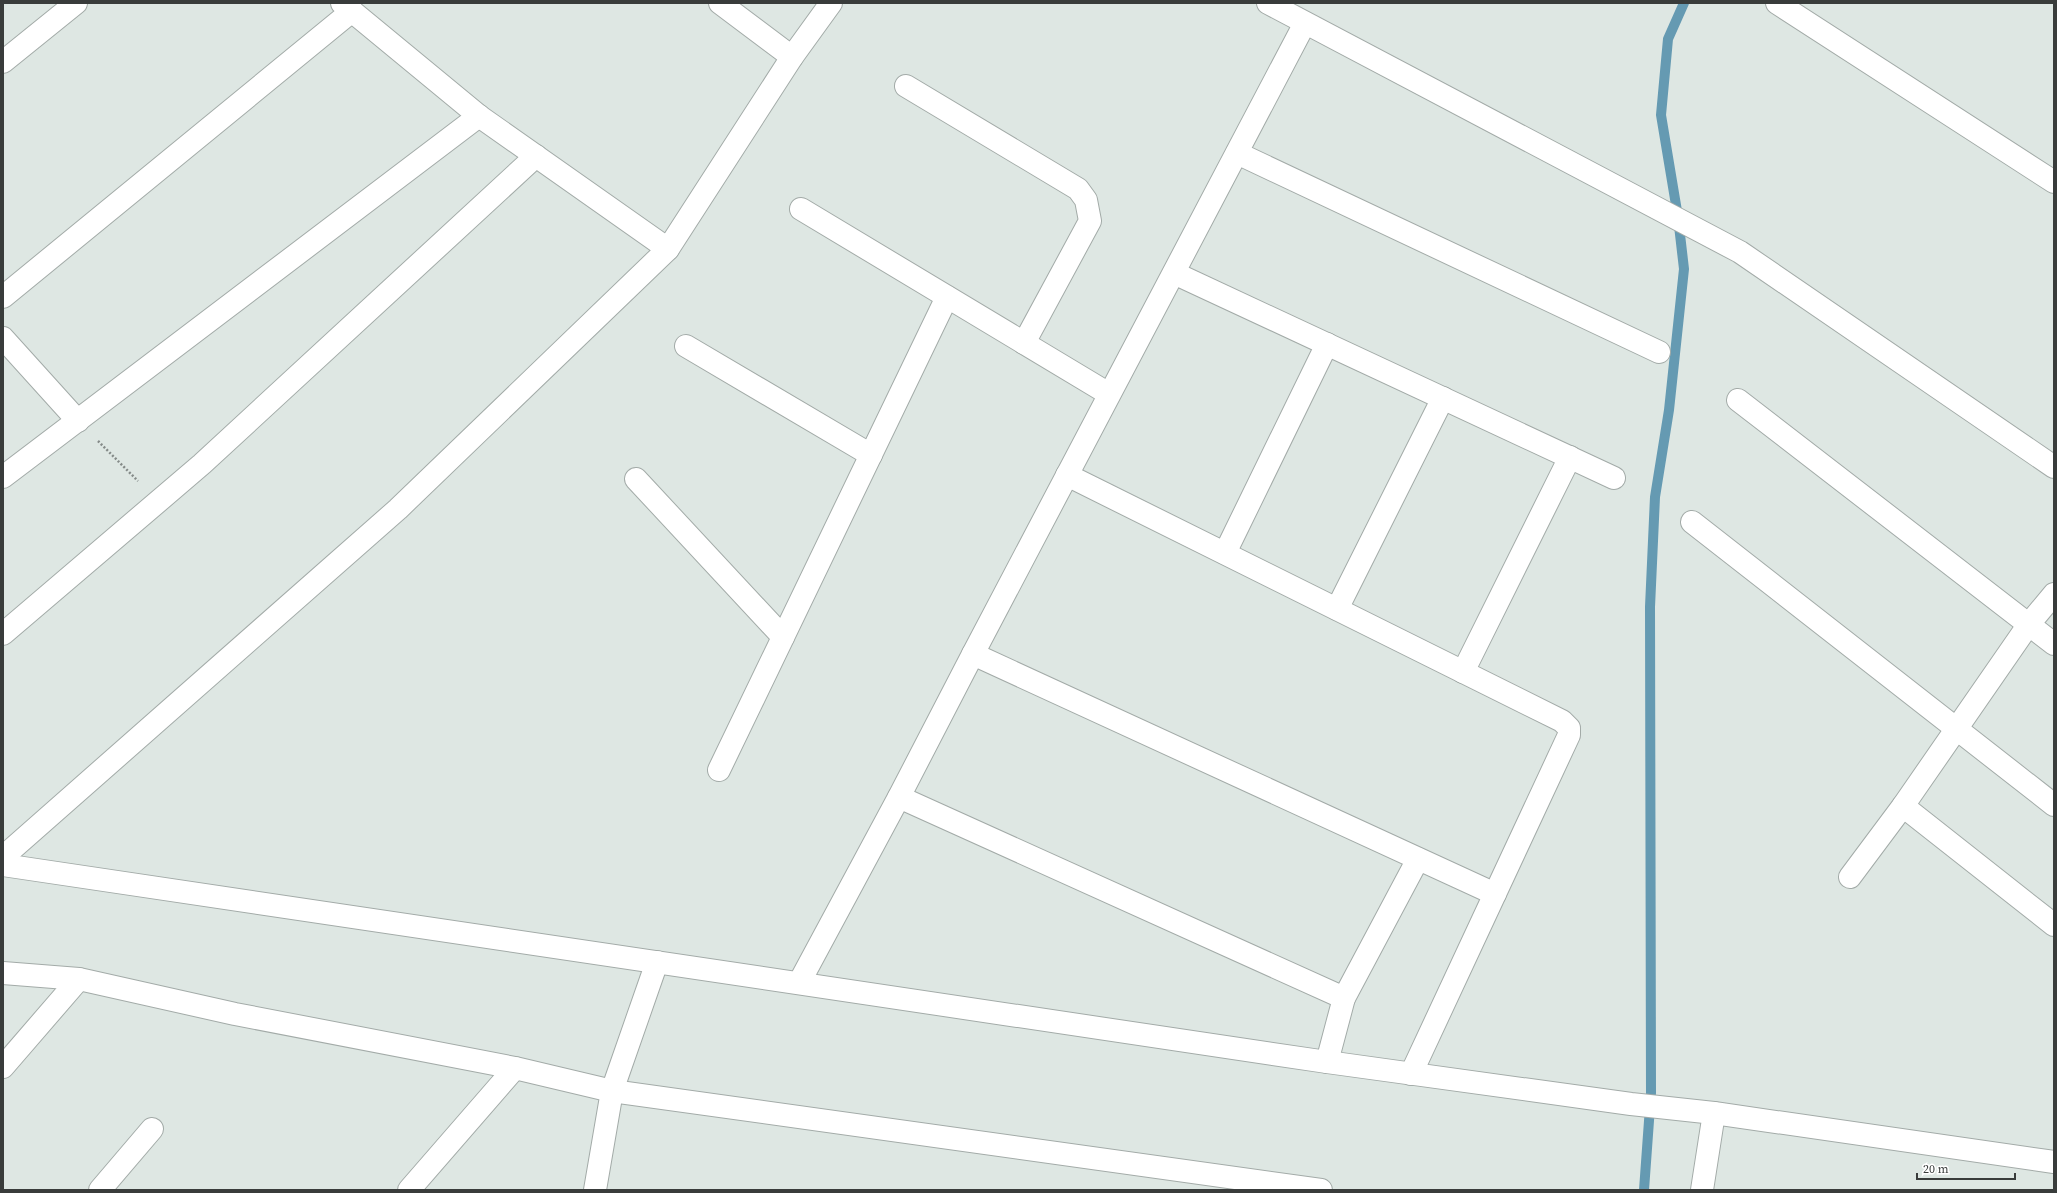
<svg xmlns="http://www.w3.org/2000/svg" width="2057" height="1193" viewBox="0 0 2057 1193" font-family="'Source Serif 4',serif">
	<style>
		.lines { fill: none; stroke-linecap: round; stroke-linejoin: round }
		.stream { stroke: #659ab2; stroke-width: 10 }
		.street-casing { stroke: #a3aba8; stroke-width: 24 }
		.path { stroke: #858b89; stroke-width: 2.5; stroke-dasharray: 2 2; stroke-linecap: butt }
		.street { stroke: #fff; stroke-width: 22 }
	</style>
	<rect width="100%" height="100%" fill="#dee7e3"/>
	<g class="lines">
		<polyline class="stream" points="1644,1190 1651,1093 1650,607 1655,497 1669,410 1684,269 1678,217 1661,115 1668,39 1684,3"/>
		<defs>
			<g id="street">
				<polyline points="342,3 479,116 668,249"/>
				<polyline points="720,3 792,57"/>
				<polyline points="1268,3 1740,252 2054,467"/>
				<polyline points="1777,3 2054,182"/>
				<polyline points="3,62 76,3"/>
				<polyline points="906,86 1078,189 1086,200 1090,221 1024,343"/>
				<polyline points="1237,153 1659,352"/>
				<polyline points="801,209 1109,394"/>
				<polyline points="1174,273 1614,478"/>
				<polyline points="3,297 352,11"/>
				<polyline points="3,338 78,421"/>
				<polyline points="686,346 871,455"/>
				<polyline points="1738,400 2054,644"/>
				<polyline points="1067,475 1562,721 1569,728 1569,735 1411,1074"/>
				<polyline points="3,477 479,116"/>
				<polyline points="636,479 783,637"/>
				<polyline points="1692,522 2054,805"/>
				<polyline points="1225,553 1327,344"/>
				<polyline points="1337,609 1443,398"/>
				<polyline points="3,634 202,464 536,156"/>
				<polyline points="973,654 1495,894"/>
				<polyline points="1463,672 1570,457"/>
				<polyline points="719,770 947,297"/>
				<polyline points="899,797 1344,998 1327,1062"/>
				<polyline points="1903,806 2054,925"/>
				<polyline points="3,857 398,509 668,249 792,57 831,3"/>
				<polyline points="3,865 1327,1062 1631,1104 1714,1113 2054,1162"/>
				<polyline points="1850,877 1903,806 2029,624 2054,594"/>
				<polyline points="3,973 79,979 235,1014 515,1068 612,1091 1321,1190"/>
				<polyline points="799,983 899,797 973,654 1305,23"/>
				<polyline points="1344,998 1418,859"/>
				<polyline points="3,1067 79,979"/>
				<polyline points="100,1190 152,1129"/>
				<polyline points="409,1190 515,1068"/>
				<polyline points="595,1190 612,1091 657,962"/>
				<polyline points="1702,1190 1714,1113"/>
			</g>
		</defs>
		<use href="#street" class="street-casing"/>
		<polyline class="path" points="98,441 138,481"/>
		<use href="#street" class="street"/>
	</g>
	<rect width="2057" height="1193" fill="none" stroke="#393c3b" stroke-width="8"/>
	<path d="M1917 1173v6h98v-6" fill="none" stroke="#393c3b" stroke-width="2"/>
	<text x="1923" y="1173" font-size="12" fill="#393c3b" stroke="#ffffff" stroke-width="3" paint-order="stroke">20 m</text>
</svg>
